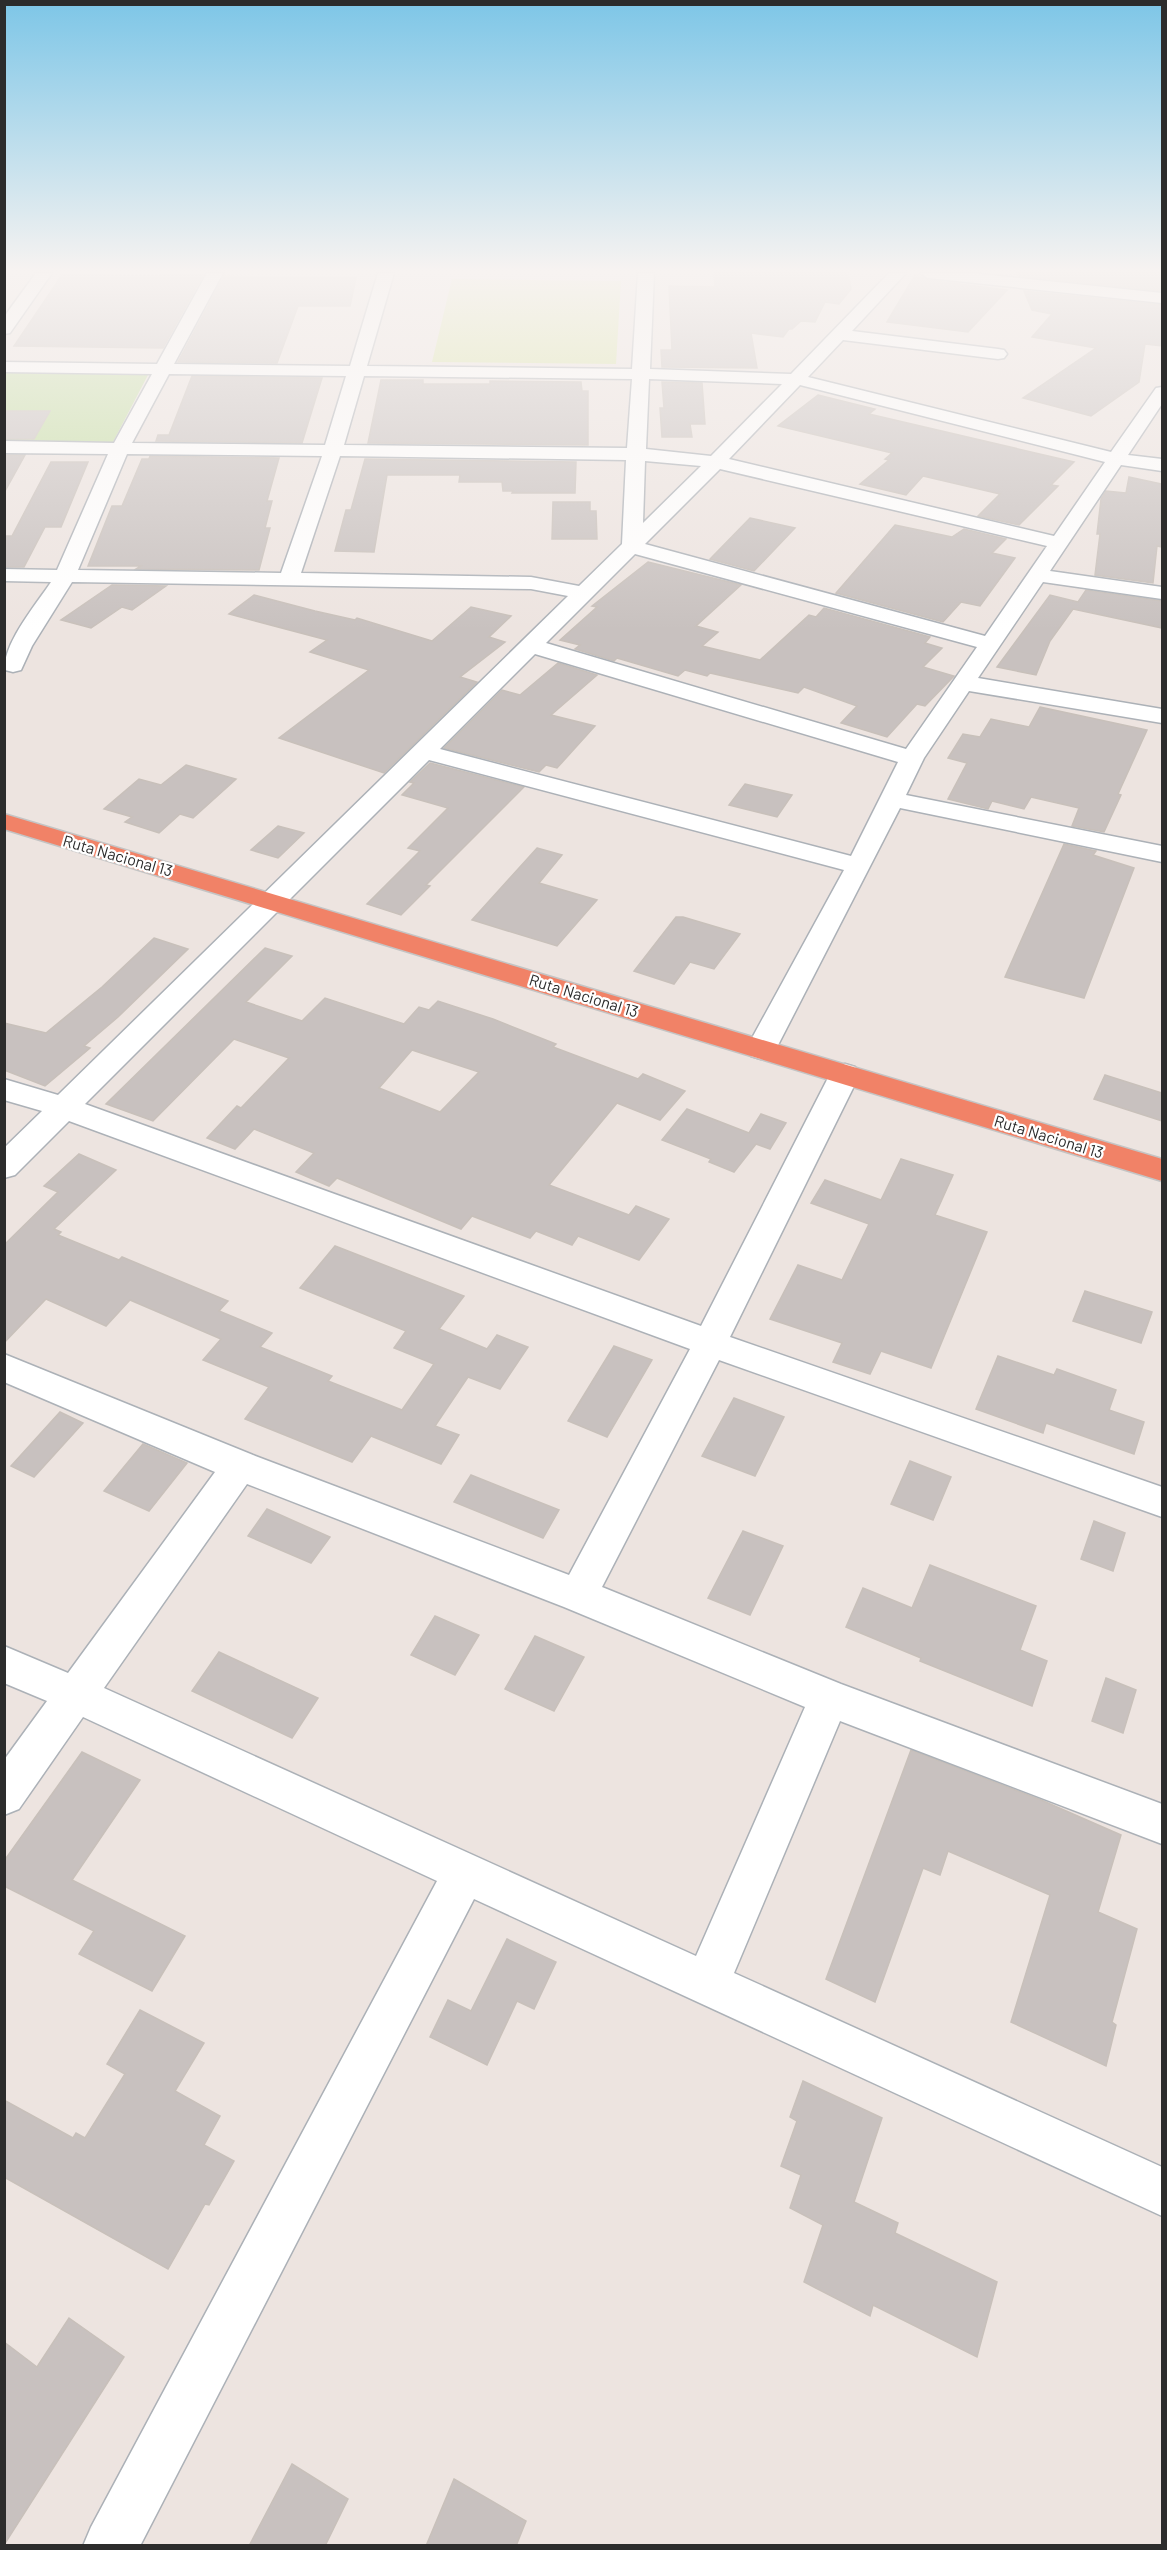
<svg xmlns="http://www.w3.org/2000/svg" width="1167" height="2550" viewBox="0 0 1167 2550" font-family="Barlow,sans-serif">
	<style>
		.green { fill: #c4dea2 }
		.pitch { fill: #d7e49e }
		.building { fill: #c8c1bf; stroke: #c8c0ba; stroke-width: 1.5; fill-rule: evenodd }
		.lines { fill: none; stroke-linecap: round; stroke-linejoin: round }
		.minor-casing { stroke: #acb1b7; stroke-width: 3 }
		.highway-casing { stroke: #c4c4c4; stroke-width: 3 }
		.minor { fill: #fff; fill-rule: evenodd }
		.highway { fill: #f18267; fill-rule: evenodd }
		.labels { text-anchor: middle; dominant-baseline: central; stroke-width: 4.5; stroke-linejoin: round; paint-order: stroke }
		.street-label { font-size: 16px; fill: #2c2c2c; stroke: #fff }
	</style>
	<rect width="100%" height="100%" fill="#ede4e0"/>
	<polygon class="green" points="5,371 149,373 113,442 5,441"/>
	<polygon class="pitch" points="452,279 621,281 616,364 432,362"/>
	<g class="building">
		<polygon points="714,273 848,273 851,289 839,304 825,302 815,322 801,321 792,329 789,329 783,337 751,333 757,368 662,367 661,350 672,350 669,286 715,287"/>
		<polygon points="1017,273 1162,273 1162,291 1018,276"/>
		<polygon points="62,275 160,276 161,275 203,275 163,348 14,346"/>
		<polygon points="915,275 928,280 1007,290 968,332 887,322"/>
		<polygon points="224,276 305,278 356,278 350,306 298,306 277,363 178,362"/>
		<polygon points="1024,291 1162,305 1162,346 1145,344 1139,382 1091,416 1023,398 1096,348 1032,337 1052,314 1032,310"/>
		<polygon points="192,376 322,378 302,443 156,441 158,435 169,435"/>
		<polygon points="381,380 423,380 423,384 490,384 490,381 581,382 582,391 588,391 588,445 368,443"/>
		<polygon points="662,382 702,383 705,424 690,424 692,437 662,437 660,408 664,408"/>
		<polygon points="818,395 875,409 869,414 1074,462 1051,485 1058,486 1019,525 978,516 1000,494 923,476 906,495 860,484 889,460 885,459 892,453 778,426"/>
		<polygon points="4,411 50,411 34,439 4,439"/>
		<polygon points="4,455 25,455 4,493"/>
		<polygon points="150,456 279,458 267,501 272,501 265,528 270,528 259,570 136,569 141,566 88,566 112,506 122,506 142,459 149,459"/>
		<polygon points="365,459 576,462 575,493 512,493 513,491 503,491 502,482 459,482 460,475 387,475 374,552 335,551 346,510 351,510"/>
		<polygon points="51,462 88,462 61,527 45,527 24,567 4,567 4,536 12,536"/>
		<polygon points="1129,477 1162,484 1162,547 1157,546 1153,583 1095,575 1100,534 1097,534 1101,499 1106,491 1126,493"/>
		<polygon points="553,502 590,502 590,511 596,511 597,539 552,539"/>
		<polygon points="750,518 795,528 754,571 710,559"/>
		<polygon points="895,525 952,537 964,529 1006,539 992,553 1015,558 980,606 961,602 943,622 836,593"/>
		<polygon points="648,562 741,585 696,626 718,632 702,646 760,660 809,615 816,617 824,608 930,637 925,643 942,648 923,667 954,676 925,706 917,704 887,737 841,723 857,706 804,687 798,693 710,673 707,676 685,670 678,676 617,658 614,661 575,649 580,645 560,640 597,607 592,606"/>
		<polygon points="112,585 166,586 132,610 122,607 91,628 61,620"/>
		<polygon points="1086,590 1162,601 1162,628 1073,609 1050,641 1036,675 997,667 1050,595 1078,602"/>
		<polygon points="254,595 315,611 355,620 357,618 432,641 471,607 511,616 489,637 505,642 460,677 477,682 384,773 279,738 369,670 310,652 327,640 229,614"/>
		<polygon points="558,663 597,675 551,715 595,726 557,768 546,765 539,772 444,748 502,690 520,695"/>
		<polygon points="1040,707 1147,730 1118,794 1121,795 1104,832 1072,826 1079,808 1031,797 1024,809 992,801 988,809 948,799 967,763 948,758 963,734 980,737 991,719 1029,727"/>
		<polygon points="430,763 524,787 426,885 430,886 401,915 367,904 420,851 408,848 448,808 402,795 414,783 410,782"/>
		<polygon points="186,765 236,779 193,818 180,814 159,833 125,822 132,817 104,809 139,779 161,785"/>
		<polygon points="745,784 792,795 777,817 729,805"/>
		<polygon points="278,826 304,833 278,858 251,850"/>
		<polygon points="1064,844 1096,851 1093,855 1134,868 1084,998 1005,977"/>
		<polygon points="537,848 562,855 539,883 597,900 557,946 472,920"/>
		<polygon points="676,917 683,917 740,934 714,969 690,962 674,984 634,971"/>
		<polygon points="154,938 188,949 118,1017 84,1046 90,1048 45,1086 4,1070 4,1023 46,1033 102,987"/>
		<path d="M265 948 292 956 246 1002 302 1021 325 998 404 1024 419 1007 429 1010 438 1001 493 1019 556 1044 553 1047 638 1079 643 1074 685 1091 660 1120 617 1103 549 1185 629 1215 636 1206 669 1219 639 1260 578 1236 572 1245 536 1231 530 1238 472 1216 461 1229 337 1178 329 1186 296 1172 314 1153 254 1129 235 1149 207 1138 237 1106 241 1108 289 1058 234 1039 153 1121 106 1104ZM412 1050 479 1072 440 1112 379 1088Z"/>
		<polygon points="1105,1075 1162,1093 1162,1121 1094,1099"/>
		<polygon points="687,1109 749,1133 761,1114 786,1123 770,1149 756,1144 734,1172 709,1162 711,1159 662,1140"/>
		<polygon points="79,1154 116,1170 54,1229 61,1232 58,1235 119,1260 122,1257 228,1301 219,1311 272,1333 260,1347 332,1376 328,1381 402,1410 434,1364 394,1348 406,1331 300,1288 335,1246 464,1296 439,1329 487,1349 497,1335 528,1347 500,1389 468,1377 435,1426 459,1435 441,1464 371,1436 352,1462 245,1419 269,1387 203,1360 221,1339 130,1300 106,1326 46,1299 4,1343 4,1245 58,1192 44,1186"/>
		<polygon points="901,1159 953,1175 935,1215 987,1232 931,1368 881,1351 870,1374 833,1362 842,1343 770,1319 798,1265 842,1280 869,1224 811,1203 825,1180 881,1200"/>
		<polygon points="1085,1291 1152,1312 1141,1343 1073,1321"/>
		<polygon points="614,1346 652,1360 607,1437 568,1421"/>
		<polygon points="998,1356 1054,1375 1057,1369 1116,1390 1109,1410 1144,1422 1134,1454 1046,1423 1043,1433 976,1409"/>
		<polygon points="734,1398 784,1417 755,1476 702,1456"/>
		<polygon points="60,1412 83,1423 34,1477 11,1466"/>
		<polygon points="143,1444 187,1463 149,1511 104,1491"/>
		<polygon points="910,1461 951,1477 933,1520 891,1504"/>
		<polygon points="471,1475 559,1510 543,1538 454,1502"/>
		<polygon points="267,1509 330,1537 311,1563 248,1536"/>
		<polygon points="1094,1521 1125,1533 1113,1571 1081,1559"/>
		<polygon points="743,1531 783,1546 750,1615 708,1598"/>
		<polygon points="930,1565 1036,1606 1020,1650 1047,1661 1032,1706 920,1661 921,1658 846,1627 863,1588 912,1608"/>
		<polygon points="435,1616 479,1635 455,1675 411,1655"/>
		<polygon points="535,1636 584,1657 554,1711 505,1689"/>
		<polygon points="219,1652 318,1698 292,1738 192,1691"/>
		<polygon points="1106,1678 1136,1690 1123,1733 1092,1721"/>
		<polygon points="911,1750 1041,1800 1121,1835 1098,1912 1137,1929 1112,2022 1116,2025 1106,2066 1011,2022 1050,1895 948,1851 940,1875 923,1868 875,2002 826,1979"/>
		<polygon points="82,1752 140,1780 72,1880 185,1936 152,1991 79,1954 94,1931 4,1886 4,1861"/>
		<polygon points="507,1939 556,1962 534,2009 517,2001 487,2065 430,2037 448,2000 471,2011"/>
		<polygon points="140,2010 204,2043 175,2091 220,2116 204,2145 234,2161 209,2205 205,2204 168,2269 4,2177 4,2100 73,2138 76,2133 85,2138 125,2074 107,2064"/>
		<polygon points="803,2081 882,2118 854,2202 898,2223 895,2233 997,2282 977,2357 873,2305 870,2316 804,2282 823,2225 790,2208 801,2175 781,2166 797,2121 790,2117"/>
		<polygon points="69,2318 124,2357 4,2545 4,2342 37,2367"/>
		<polygon points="292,2464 348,2499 325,2546 249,2546"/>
		<polygon points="454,2479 526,2521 516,2546 426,2546"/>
	</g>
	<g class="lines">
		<defs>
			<g id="minor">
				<polygon points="36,273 52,273 10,333 4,334 4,317"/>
				<path d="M207 273H223L174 364 350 366 378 273H394L367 366 632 369 638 273H654L650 369 791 374 889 273H906L852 331 998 349 1004 350 1007 354 1004 358 998 359 843 340 808 377 1111 452 1156 388 1162 387V404L1128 455 1162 459V471L1121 465 1050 571 1162 587V599L1043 582 978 678 1162 709V723L969 691 924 758 906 795 1162 846V862L900 808 776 1049 771 1056 761 1059 751 1056 746 1049 844 870 429 760 85 1104 701 1326 830 1074 835 1067 845 1064 855 1067 860 1074 730 1337 1162 1487V1517L719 1360 602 1587 841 1684 1162 1804V1844L840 1721 734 1973 1162 2167V2216L474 1899 140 2546H83L91 2527 437 1881 83 1717 19 1809 4 1815V1760L47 1701 4 1683V1646L68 1673 215 1472 4 1382V1354L253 1455 569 1575 690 1349 69 1121 15 1175 4 1178V1148L42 1111 4 1100V1079L58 1095 568 596 531 589 72 582 32 646 21 670 13 672 5 670C2 645 37 603 51 582L4 581V569L57 570 108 454 4 453V441L114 443 152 374 4 372V362L157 364ZM169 374 346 376 325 445 132 443ZM364 376 632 379 627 448 344 445ZM649 379 782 384 711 456 646 449ZM800 385 1105 462 1054 536 729 459ZM127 454 322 456 281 573 78 570ZM340 456 626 460 622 544 579 586 531 577 301 573ZM645 461 701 466 643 523ZM720 469 1047 546 985 636 645 544ZM635 554 977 647 906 749 546 643ZM535 654 898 762 851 856 440 749ZM247 1484 564 1607 805 1707 696 1956 104 1688Z"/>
				<polygon points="920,273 971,273 1162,293 1162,303 928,278"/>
			</g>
			<polygon id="highway" points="4,814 1162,1159 1162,1181 4,829"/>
		</defs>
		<use href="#minor" class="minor-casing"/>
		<use href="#highway" class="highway-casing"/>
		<use href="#minor" class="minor"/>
		<use href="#highway" class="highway"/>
	</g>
	<linearGradient id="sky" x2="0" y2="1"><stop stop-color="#7dc6e7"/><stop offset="0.43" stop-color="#f7f3f1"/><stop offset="1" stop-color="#f7f3f1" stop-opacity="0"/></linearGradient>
	<rect width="1167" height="630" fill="url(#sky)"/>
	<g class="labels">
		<g class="street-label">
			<text transform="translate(118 855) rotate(16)">Ruta Nacional 13</text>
			<text transform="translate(584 995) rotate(17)">Ruta Nacional 13</text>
			<text transform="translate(1049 1136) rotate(17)">Ruta Nacional 13</text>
		</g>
	</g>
	<rect width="1167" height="2550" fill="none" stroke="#2c2c2c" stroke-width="12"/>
</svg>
